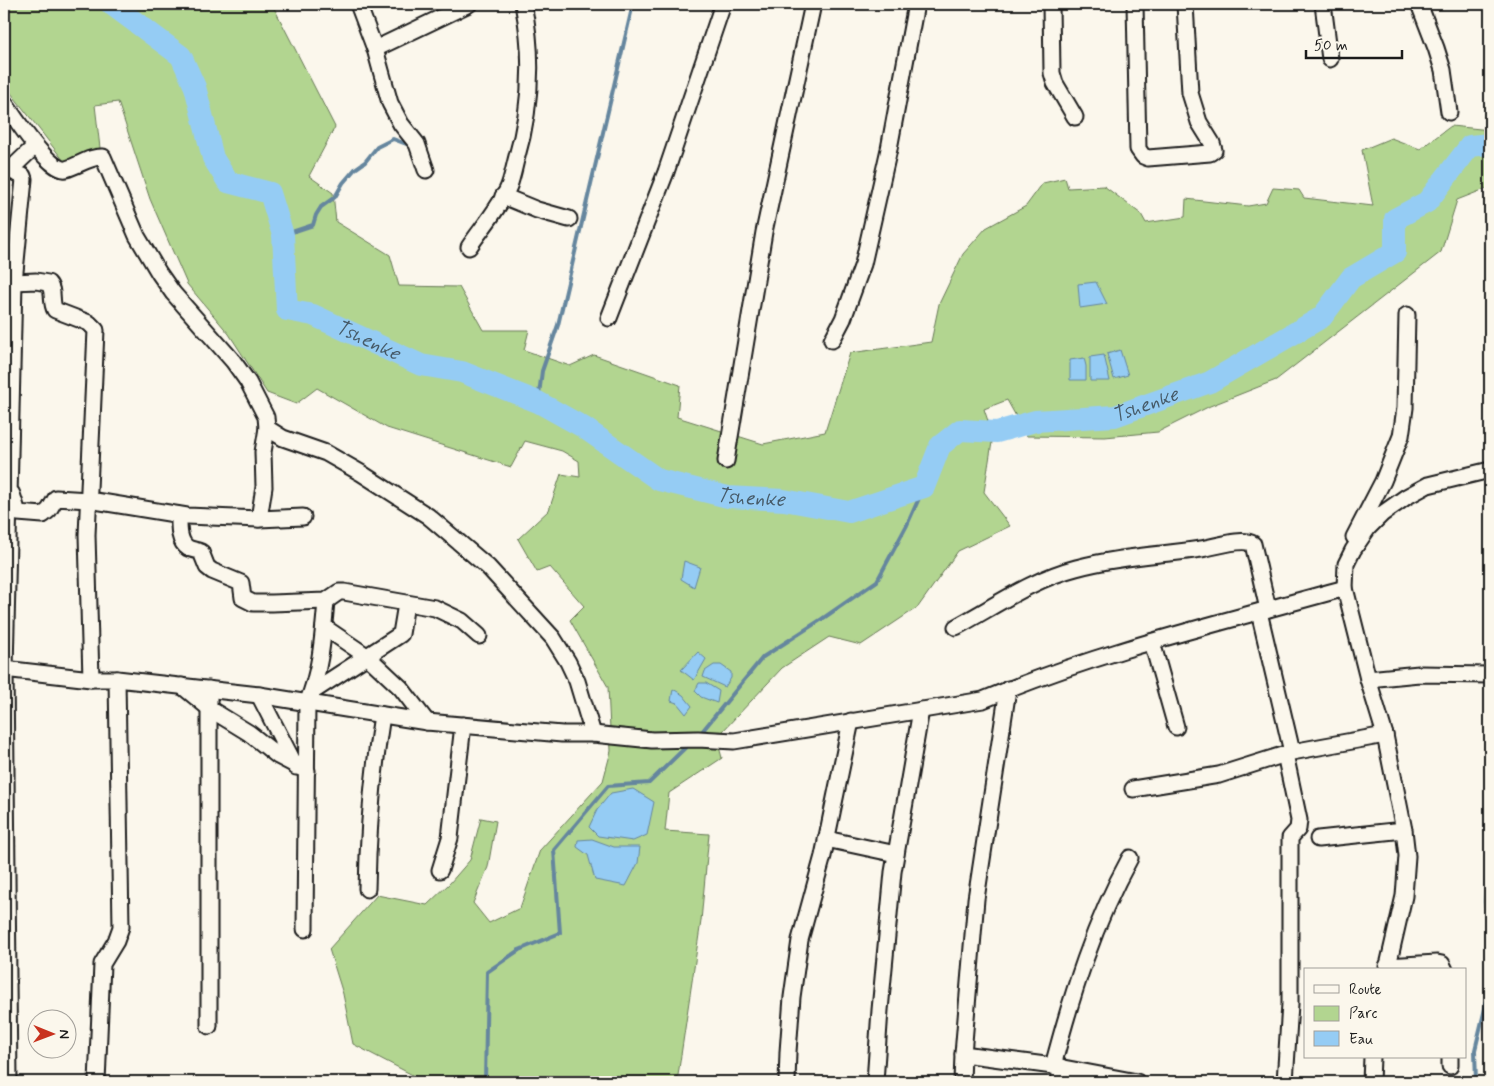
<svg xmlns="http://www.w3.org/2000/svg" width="1494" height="1086" viewBox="0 0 1494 1086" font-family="Mynerve,sans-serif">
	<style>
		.green { fill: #b2d590; stroke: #677856 }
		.water { fill: #95ccf4; stroke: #65869e }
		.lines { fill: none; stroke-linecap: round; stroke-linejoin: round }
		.stream { stroke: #65869e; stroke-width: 4 }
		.river { stroke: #95ccf4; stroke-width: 22 }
		.minor-casing { stroke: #1c1c1c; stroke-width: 19 }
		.minor { stroke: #fbf7ec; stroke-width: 15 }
		.labels { text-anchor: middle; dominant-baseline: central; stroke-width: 5; stroke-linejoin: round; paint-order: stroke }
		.water-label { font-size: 20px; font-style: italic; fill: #465a68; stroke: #fbf7ec }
	</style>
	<rect width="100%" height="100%" fill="#fbf7ec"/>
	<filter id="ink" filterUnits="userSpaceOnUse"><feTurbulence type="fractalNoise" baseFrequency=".02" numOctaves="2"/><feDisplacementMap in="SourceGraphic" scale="10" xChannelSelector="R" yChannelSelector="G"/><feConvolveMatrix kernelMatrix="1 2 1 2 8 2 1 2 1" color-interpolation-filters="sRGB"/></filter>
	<g filter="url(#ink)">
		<polygon class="green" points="4,4 272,4 335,127 309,176 333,193 336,222 390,255 399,286 459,287 483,330 529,330 524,350 570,366 594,355 680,385 677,417 763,444 825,432 850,353 931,342 939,304 963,254 986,228 1026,206 1043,183 1065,178 1068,188 1104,186 1141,214 1146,223 1185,217 1186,199 1248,206 1266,203 1273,188 1299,190 1304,198 1373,206 1362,150 1391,138 1420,149 1451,126 1490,130 1490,187 1457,200 1441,252 1276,380 1210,406 1158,432 1105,437 1027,436 1007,400 984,409 993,436 984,492 1010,526 958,551 918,607 861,645 829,637 782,668 722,732 717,739 722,758 669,793 665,831 709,834 701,921 677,1082 426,1082 353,1044 343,994 329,949 377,895 427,905 450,883 470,860 481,818 496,821 488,867 473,903 489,923 520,908 540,850 603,781 611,751 608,687 570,620 584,606 550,567 537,572 518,539 549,510 561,474 580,477 579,461 562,451 525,441 511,467 387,428 317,388 296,404 267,393 229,334 187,284 150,199 118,102 95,105 100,148 67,165 4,84"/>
		<g class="water">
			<polygon points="1096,282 1107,304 1080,308 1078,284"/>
			<polygon points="1120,350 1128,375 1114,379 1107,354"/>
			<polygon points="1104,355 1110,381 1090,381 1090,357"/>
			<polygon points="1084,358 1086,366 1086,380 1070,380 1070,360"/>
			<polygon points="684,561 700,567 694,587 681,579"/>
			<polygon points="698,652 706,659 694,680 681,670"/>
			<polygon points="714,665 721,665 731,672 731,678 725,687 703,677 705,671"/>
			<polygon points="699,683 706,683 719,691 717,703 701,697 695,691"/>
			<polygon points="673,689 683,695 692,706 686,714 677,703 671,701"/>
			<polygon points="633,789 654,802 647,835 633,841 598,836 589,827 597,810 611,793"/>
			<polygon points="592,839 614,847 640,847 638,863 626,886 595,880 588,855 577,847 578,840"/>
		</g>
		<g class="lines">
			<g class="stream">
				<polyline points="283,235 313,225 316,215 321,207 335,197 343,183 355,169 365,162 377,147 393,139 409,145"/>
				<polyline points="538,402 542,371 558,325 633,4"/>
				<polyline points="700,734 763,657 822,619 877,581 907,525 924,487"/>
				<polyline points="1490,832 1485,902 1490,931"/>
				<polyline points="485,1082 487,972 519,950 560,933 554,850 608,786 649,783 689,744"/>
				<polyline points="1476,1082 1475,1050 1490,988"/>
			</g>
			<path class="river" id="s1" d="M111 4 181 56 195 87 213 158 228 182 270 193 283 235 287 310 313 315 421 365 462 372 538 402 583 427 659 480 728 497 784 500 849 512 924 487 940 446 960 430 997 432 1035 421 1115 416 1210 382 1322 317 1351 278 1395 252V219L1427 202 1470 146 1490 144"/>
			<defs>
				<g id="minor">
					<polyline points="358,4 375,49 390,103 401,124 417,144 426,170"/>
					<polyline points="1051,4 1052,73 1055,83 1075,117"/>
					<polyline points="1135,4 1138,149 1143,156 1148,158 1210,153 1214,150 1212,143 1199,122 1190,93 1185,4"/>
					<polyline points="1323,4 1330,59"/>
					<polyline points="1419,4 1436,48 1443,70 1449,112"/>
					<polyline points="375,49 469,4"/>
					<path d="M4 102C13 115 50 173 66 169 78 166 90 156 103 157L137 236 159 273 173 293 233 361 248 382 266 417 267 428 263 452 264 487 259 519"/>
					<polyline points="4,168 23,176 24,179 14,282 5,669 9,1082"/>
					<polyline points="10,170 35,146"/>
					<polyline points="503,196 537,210 569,219"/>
					<path d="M469 247C481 229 501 206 509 186 512 178 514 168 516 160 531 109 534 56 523 4"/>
					<path d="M14 282 36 281 48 283C55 290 50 302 55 310L89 323 96 330 87 535 91 679"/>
					<polyline points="609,318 666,172 723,4"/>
					<polyline points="832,340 843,319 863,264 889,149 916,4"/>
					<polyline points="267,428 283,438 326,453 361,473 428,516 488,567 553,638 568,662 577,681 593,734"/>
					<polyline points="726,461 764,232 813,4"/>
					<polyline points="12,494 18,513 43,515 49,510 56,498 89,500 187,516 259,519 303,517"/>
					<path d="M179 515C179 526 178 542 188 548 192 550 197 550 201 552L207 567 212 571 241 583 243 598 253 603H272L326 601 339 592H344L435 608 462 621 479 636"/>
					<polyline points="1354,537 1383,481 1401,436 1405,408 1407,315"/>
					<polyline points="1259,612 1292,752"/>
					<polyline points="324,627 368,657 401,688 427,722"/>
					<path d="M956 627C995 606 1033 579 1076 568 1116 557 1160 555 1201 549 1215 547 1242 537 1253 544L1268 609"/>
					<polyline points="1152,642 1176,727"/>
					<path d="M4 669 91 679H117L259 695 427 722 562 734H593L652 740 698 739 734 741 983 700C1100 651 1224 622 1345 588"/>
					<polyline points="1368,679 1419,674 1490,675"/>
					<polyline points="182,686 210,709 249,733 278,756 307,771"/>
					<polyline points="1008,689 976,899 963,1054 1053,1066 1137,1082"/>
					<polyline points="312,692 401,634 406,604"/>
					<polyline points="259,695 296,767"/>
					<polyline points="1133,789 1219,775 1292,752 1385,735"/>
					<polyline points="826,839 896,854"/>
					<polyline points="1318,839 1404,830"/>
					<polyline points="440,870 450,838 463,725"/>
					<path d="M367 889C368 831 373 772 382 715"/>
					<path d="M305 929 307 703C321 671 323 635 326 601"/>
					<polyline points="1387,966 1437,963 1442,964 1445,970"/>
					<polyline points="1387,970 1404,896 1407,856 1404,830 1385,735 1368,679 1345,588 1346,564 1353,550 1368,528 1382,514 1406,497 1428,485 1490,470"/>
					<polyline points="209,1026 209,689"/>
					<polyline points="1450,1057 1450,1066"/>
					<path d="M1053 1066C1072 994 1094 923 1130 858"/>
					<polyline points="97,1082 102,964 116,941 121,927 117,679"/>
					<polyline points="787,1082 788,1052 792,997 800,940 823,856 851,721"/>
					<polyline points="875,1082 880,1010 893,872 921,710"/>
					<polyline points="962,1082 963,1054"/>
					<polyline points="1059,1082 1061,1067"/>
					<polyline points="1285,1082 1290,1004 1290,838 1298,829 1299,820 1285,754"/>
					<polyline points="1371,1082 1372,1057"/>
				</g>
			</defs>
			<use href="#minor" class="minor-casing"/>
			<use href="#minor" class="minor"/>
		</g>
	</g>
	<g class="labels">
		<g class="water-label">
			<text stroke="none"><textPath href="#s1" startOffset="472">Tshenke</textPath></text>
			<text stroke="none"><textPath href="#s1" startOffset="1329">Tshenke</textPath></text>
			<text stroke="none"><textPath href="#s1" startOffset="892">Tshenke</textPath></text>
		</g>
	</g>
	<rect width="1494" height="1086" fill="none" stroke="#fbf7ec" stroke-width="20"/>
	<rect x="10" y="10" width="1474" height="1066" fill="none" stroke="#1c1c1c" stroke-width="2" filter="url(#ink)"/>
	<rect x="1304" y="968" width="162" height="90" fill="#fbf7ec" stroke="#a29f99"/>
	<rect x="1314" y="985" width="25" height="8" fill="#fbf7ec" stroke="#a29f99"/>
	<text x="1349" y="994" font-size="15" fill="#1c1c1c">Route</text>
	<rect x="1314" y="1006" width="25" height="15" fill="#b2d590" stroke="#a29f99"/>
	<text x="1349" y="1018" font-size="15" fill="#1c1c1c">Parc</text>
	<rect x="1314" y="1031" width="25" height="15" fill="#95ccf4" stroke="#a29f99"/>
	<text x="1349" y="1044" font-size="15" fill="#1c1c1c">Eau</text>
	<g transform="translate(52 1034) rotate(91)"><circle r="24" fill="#fbf7ec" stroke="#a29f99"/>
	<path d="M0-4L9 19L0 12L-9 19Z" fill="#c8321e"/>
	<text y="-8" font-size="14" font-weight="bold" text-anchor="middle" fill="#1c1c1c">N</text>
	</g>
	<path d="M1306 50v8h96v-8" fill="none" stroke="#1c1c1c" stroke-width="2.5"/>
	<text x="1314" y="50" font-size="15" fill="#1c1c1c" stroke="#fbf7ec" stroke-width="4" paint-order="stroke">50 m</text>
</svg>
